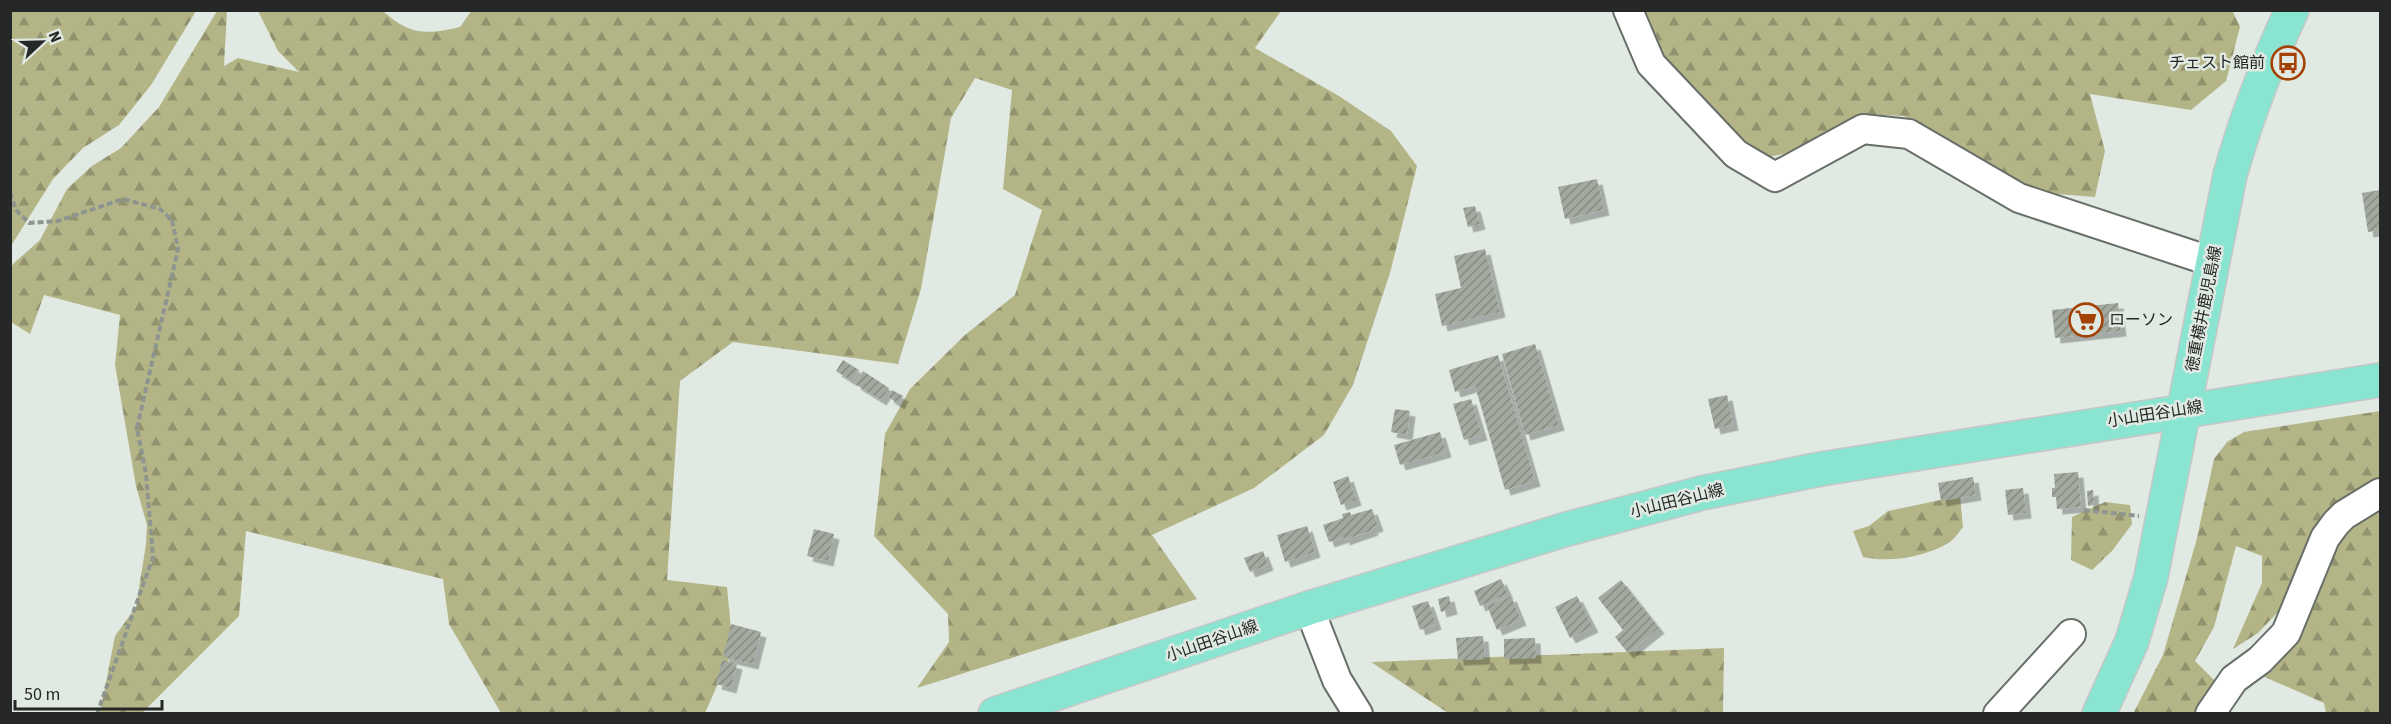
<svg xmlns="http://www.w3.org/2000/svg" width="2391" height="724" viewBox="0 0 2391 724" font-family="'Source Sans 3','Noto Sans JP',sans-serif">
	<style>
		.forest { fill: url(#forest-firs) }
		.building { fill: url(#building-hatch); filter: url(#shadow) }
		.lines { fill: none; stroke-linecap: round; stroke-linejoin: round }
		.minor-casing { stroke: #686f69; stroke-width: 32 }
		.major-casing { stroke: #c6c7c7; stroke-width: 36 }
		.path { stroke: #8e948f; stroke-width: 4; stroke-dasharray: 6 3; stroke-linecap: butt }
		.minor { stroke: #fff; stroke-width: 28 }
		.major { stroke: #89e5d1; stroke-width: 33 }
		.labels { text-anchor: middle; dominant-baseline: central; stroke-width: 5; stroke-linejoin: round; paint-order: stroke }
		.poi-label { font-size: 16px; fill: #252826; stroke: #e0e9e2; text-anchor: end }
		.street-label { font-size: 16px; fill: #252826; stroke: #e0e9e2 }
	</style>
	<defs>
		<pattern id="forest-firs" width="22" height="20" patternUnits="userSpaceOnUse" patternTransform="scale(1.5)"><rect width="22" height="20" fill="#b4b587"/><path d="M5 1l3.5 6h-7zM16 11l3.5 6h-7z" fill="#92936e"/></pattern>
		<pattern id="building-hatch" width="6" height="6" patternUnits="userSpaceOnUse" patternTransform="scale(1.5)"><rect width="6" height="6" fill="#a4a9a0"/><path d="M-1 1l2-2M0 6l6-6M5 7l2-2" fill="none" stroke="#858a82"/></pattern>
		<filter id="shadow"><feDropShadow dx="5.5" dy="5.5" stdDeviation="0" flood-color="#0004"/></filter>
	</defs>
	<rect width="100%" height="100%" fill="#e0e9e2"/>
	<g class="forest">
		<polygon points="11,10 196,11 151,85 119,125 83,148 53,179 11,246"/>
		<path d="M472 10 1281 11 1255 48 1339 96 1391 131 1417 166 1390 273 1353 385 1324 435 1254 488 1152 535 1197 599 917 688 949 642 948 614 874 536 885 434 910 389 965 335 1015 295 1042 210 1003 189 1012 90 975 78 951 118 921 289 898 364 733 342 680 381 667 580 727 587 733 650 705 713H501L449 624 443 579 246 531 239 616 142 713H100L115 636 136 607 146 544 147 525 136 486 115 365 120 315 44 295 30 334 11 322 10 270 13 264 40 240 67 189 92 166 121 148 159 107 217 11H227L224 66 238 58 299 72 278 51 258 11H383C409 35 426 35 460 27Z"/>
		<polygon points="2232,10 2240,27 2226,81 2191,110 2090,94 2105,151 2095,197 2033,192 1904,116 1865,114 1795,152 1761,158 1658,55 1641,11"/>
		<polygon points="2380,411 2380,713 2326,713 2324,703 2242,667 2268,644 2290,599 2258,633 2233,649 2262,583 2262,556 2236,546 2214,627 2195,661 2218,684 2198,713 2133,714 2163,655 2196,542 2214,459 2227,442 2244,432"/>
		<path d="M1960 496 1963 527C1959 532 1955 538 1950 542 1926 557 1890 563 1863 557L1853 531 1869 526 1888 511Z"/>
		<polygon points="2105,502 2130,505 2132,524 2112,551 2092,570 2071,560 2072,517"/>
		<polygon points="1724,648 1723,713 1448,713 1371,662"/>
	</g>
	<g class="building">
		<polygon points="1597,179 1604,210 1565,219 1558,187"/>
		<polygon points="2380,190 2380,230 2368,232 2362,193"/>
		<polygon points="1475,206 1480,224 1468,227 1463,208"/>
		<polygon points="1485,249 1500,312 1442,326 1435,294 1461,288 1454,256"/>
		<polygon points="2118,303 2121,331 2055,338 2052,310"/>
		<polygon points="1535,344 1559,425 1525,435 1502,354"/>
		<polygon points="1498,355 1535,481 1505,490 1475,386 1455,392 1449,370"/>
		<polygon points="843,360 859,370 852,381 836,371"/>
		<polygon points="863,371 889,388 881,400 855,384"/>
		<polygon points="892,390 903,396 899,404 888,397"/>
		<polygon points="1727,395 1733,425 1715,429 1708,399"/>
		<polygon points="1471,399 1482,435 1464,440 1453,404"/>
		<polygon points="1395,409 1410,411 1407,435 1391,432"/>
		<polygon points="1440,432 1446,452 1400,465 1394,445"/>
		<polygon points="2078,472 2081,507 2057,509 2056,497 2052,497 2052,488 2055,488 2054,474"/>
		<polygon points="1348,476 1356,500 1341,505 1333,482"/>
		<polygon points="1973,477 1976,495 1941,501 1938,483"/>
		<polygon points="2023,488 2026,513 2008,515 2005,490"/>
		<polygon points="2093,490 2094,505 2088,506 2087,491"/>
		<polygon points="1372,509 1378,526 1372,528 1373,530 1344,540 1344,537 1329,542 1323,525 1343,518 1342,514 1350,512 1351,515"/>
		<polygon points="1307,526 1315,552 1285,562 1277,535"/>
		<polygon points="814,529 834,534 828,561 807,556"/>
		<polygon points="1263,551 1268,565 1250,572 1244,558"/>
		<polygon points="1501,579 1508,594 1480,606 1474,591"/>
		<polygon points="1621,580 1659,628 1628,653 1615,637 1623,630 1598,598"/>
		<polygon points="1449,596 1452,609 1441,612 1438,599"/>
		<polygon points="1511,596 1521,620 1497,630 1487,606"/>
		<polygon points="1577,596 1593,627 1570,638 1555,607"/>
		<polygon points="1428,601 1436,624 1420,630 1412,606"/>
		<polygon points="731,624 761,632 753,664 723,657"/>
		<polygon points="1483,636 1485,659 1458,660 1456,638"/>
		<polygon points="1535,638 1536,658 1504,659 1504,639"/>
		<polygon points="722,660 737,664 731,688 716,684"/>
	</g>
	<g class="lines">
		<defs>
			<g id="minor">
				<polyline points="1628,10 1651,64 1736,154 1775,177 1863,129 1909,134 2019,198 2213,262"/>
				<polyline points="1309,608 1337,680 1358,714"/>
				<polyline points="1998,714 2071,634"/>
				<polyline points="2210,714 2234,679 2260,660 2286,633 2325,538 2336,523 2344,515 2380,493"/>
			</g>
			<g id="major">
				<polyline points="995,714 1309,608 1567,529 1702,493 1821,469 2380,380"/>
				<path d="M2099 714 2132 641 2151 577 2230 175C2246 118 2267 64 2292 10"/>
			</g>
		</defs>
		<use href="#minor" class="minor-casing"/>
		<use href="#major" class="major-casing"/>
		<g class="path">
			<polyline points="10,193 16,210 29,223 58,221 123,199 160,209 172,220 178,249 137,428 146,474 153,557 97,714"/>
			<polyline points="2084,510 2139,516"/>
		</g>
		<use href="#minor" class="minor"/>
		<use href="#major" class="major"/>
	</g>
	<defs>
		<symbol id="bus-ring" viewBox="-11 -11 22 22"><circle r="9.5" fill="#e0e9e2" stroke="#a44104" stroke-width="1.5"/><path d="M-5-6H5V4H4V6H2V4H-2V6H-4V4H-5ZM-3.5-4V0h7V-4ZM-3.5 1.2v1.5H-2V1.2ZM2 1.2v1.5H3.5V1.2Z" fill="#a44104"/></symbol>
		<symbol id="supermarket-ring" viewBox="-11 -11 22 22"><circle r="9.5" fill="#e0e9e2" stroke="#a44104" stroke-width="1.5"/><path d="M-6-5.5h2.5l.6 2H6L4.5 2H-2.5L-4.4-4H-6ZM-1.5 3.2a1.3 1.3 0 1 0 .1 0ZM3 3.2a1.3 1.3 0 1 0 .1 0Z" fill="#a44104"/></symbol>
	</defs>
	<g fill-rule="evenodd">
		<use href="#bus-ring" x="2269" y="44" width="38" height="38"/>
		<use href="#supermarket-ring" x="2067" y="301" width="38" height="38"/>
	</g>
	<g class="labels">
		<g class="poi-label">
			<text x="2265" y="63">チェスト館前</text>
			<text x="2109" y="320" text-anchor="start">ローソン</text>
		</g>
		<g class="street-label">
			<text transform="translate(2204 309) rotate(-79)">徳重横井鹿児島線</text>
			<text transform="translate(2155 414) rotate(-9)">小山田谷山線</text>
			<text transform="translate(1677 501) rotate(-14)">小山田谷山線</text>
			<text transform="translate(1212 641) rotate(-19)">小山田谷山線</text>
		</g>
	</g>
	<rect width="2391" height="724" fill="none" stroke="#252826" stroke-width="24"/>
	<g transform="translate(42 42) rotate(68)" stroke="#e0e9e2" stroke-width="4.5" paint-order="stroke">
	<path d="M0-4.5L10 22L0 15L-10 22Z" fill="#252826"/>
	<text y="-9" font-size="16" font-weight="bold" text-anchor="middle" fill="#252826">N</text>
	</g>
	<path d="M15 700v9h147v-9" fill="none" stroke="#252826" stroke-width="3"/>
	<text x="24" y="700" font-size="18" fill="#252826" stroke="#e0e9e2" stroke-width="4.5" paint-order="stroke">50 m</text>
</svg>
